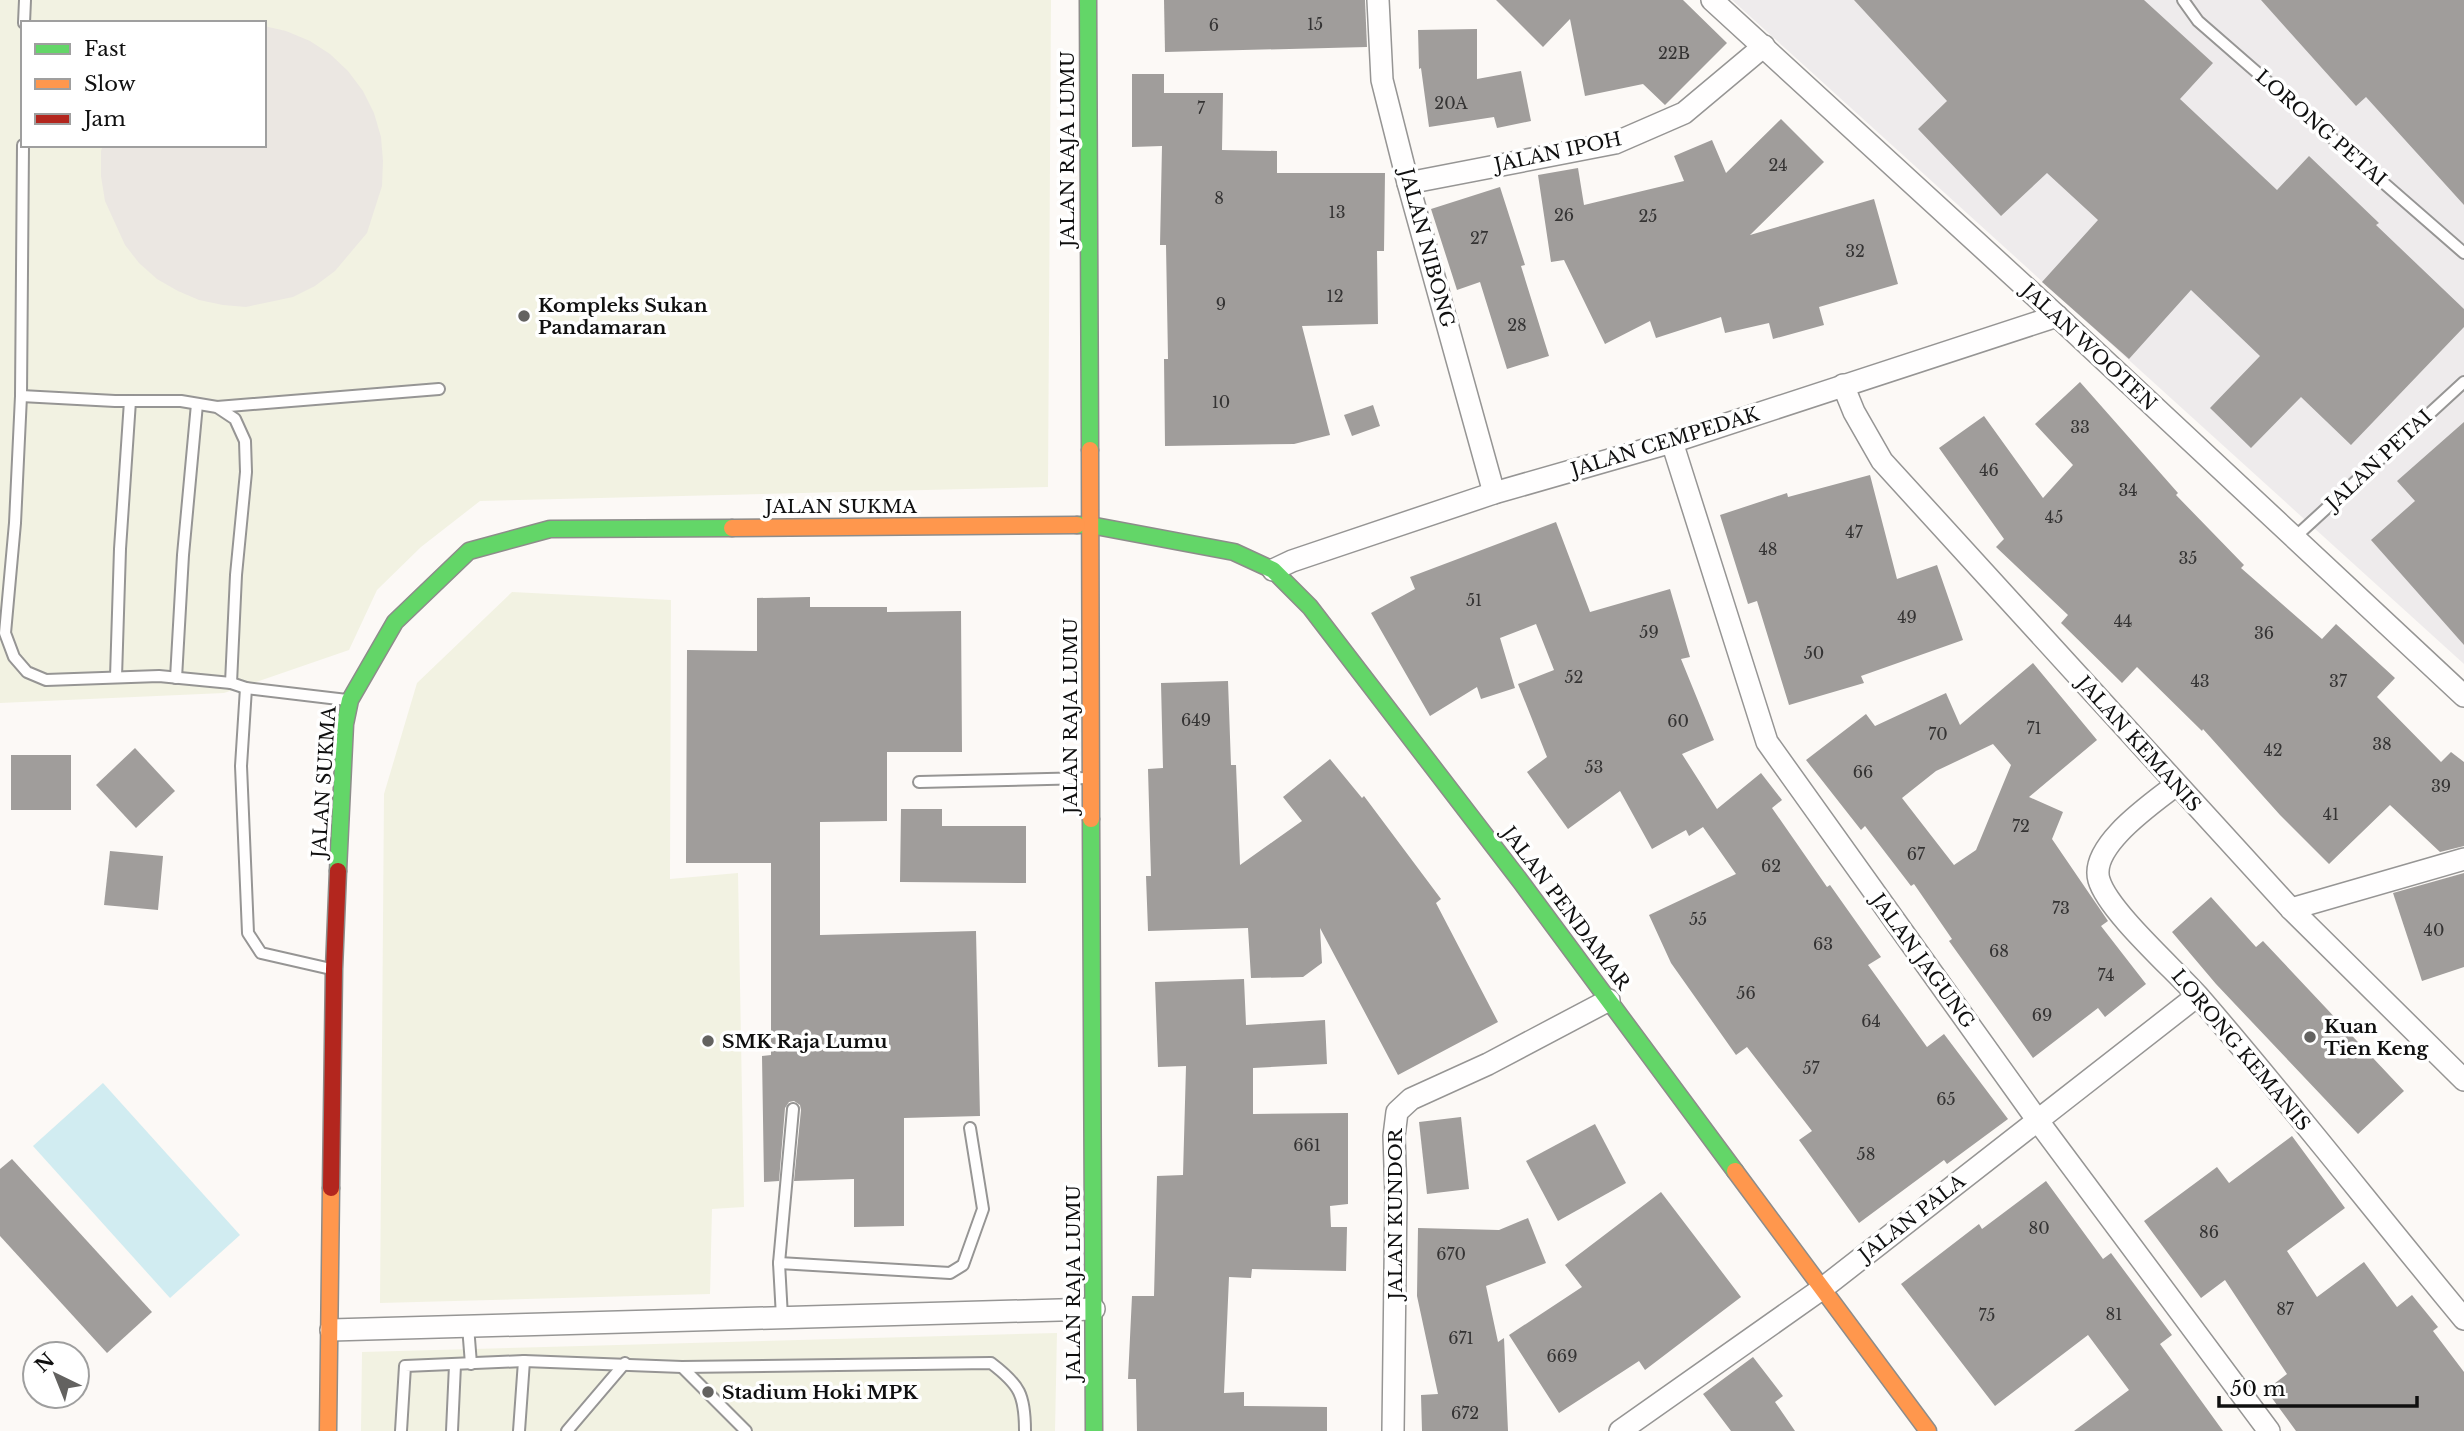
<svg xmlns="http://www.w3.org/2000/svg" width="2464" height="1431" viewBox="0 0 2464 1431" font-family="'Libre Baskerville',serif">
	<style>
		.industrial { fill: #eeebec }
		.pitch { fill: #f2f2e2; fill-rule: evenodd }
		.plaza { fill: #ebe7e2 }
		.water { fill: #d1ecf1 }
		.building { fill: #a09d9b; fill-rule: evenodd }
		.lines { fill: none; stroke-linecap: round; stroke-linejoin: round }
		.lane-casing { stroke: #969594; stroke-width: 14 }
		.street-casing { stroke: #969594; stroke-width: 24 }
		.fast-casing { stroke: #8d8c8a; stroke-width: 19 }
		.slow-casing { stroke: #8d8c8a; stroke-width: 19 }
		.jam-casing { stroke: #8d8c8a; stroke-width: 19 }
		.lane { stroke: #fffefe; stroke-width: 10 }
		.street { stroke: #fffefe; stroke-width: 21 }
		.fast { stroke: #63d668; stroke-width: 16 }
		.slow { stroke: #ff974d; stroke-width: 16 }
		.jam { stroke: #b3261e; stroke-width: 16 }
		.poi-dot { fill: #636260; stroke: #fff; stroke-width: 2.5 }
		.labels { text-anchor: middle; dominant-baseline: central; stroke-width: 7; stroke-linejoin: round; paint-order: stroke }
		.number-label { font-size: 16px; fill: #343333 }
		.street-label { font-size: 19px; fill: #101010; stroke: #fff }
		.poi-label { font-size: 19px; font-weight: bold; fill: #101010; stroke: #fff; text-anchor: start }
	</style>
	<rect width="100%" height="100%" fill="#fcf9f6"/>
	<polygon class="industrial" points="1732,0 2464,0 2464,664"/>
	<g class="pitch">
		<path d="M0 0H1051L1048 487 480 501 421 547 377 590 349 650 224 693 0 703ZM23 23H264V145H23Z"/>
		<polygon points="512,592 671,600 670,879 738,873 744,1207 712,1209 710,1294 380,1303 384,794 417,683"/>
		<polygon points="1057,1333 1055,1431 361,1431 362,1352"/>
	</g>
	<polygon class="plaza" points="264,26 286,31 310,41 330,54 348,71 363,91 374,113 381,137 383,161 382,186 367,233 335,271 315,286 293,297 246,307 223,305 199,300 178,291 157,279 139,263 125,245 105,201 101,176 101,151 103,145 264,145"/>
	<polygon class="water" points="103,1083 240,1235 170,1298 33,1146"/>
	<g class="building">
		<polygon points="1164,0 1365,0 1367,47 1165,52"/>
		<polygon points="1496,0 1683,0 1727,43 1665,105 1643,84 1585,96 1570,19 1543,47"/>
		<polygon points="1854,0 2144,0 2213,63 2180,99 2277,190 2309,156 2379,223 2376,225 2464,309 2464,327 2351,445 2301,397 2251,448 2210,408 2260,356 2191,290 2129,359 2042,282 2098,220 2047,173 2001,216 1918,129 1947,101"/>
		<polygon points="2261,0 2464,0 2464,205 2366,97 2356,106"/>
		<polygon points="1477,29 1477,79 1521,71 1531,121 1497,128 1494,117 1429,127 1421,68 1419,69 1418,30"/>
		<polygon points="1132,74 1164,74 1164,93 1223,93 1222,150 1277,151 1277,173 1385,173 1384,251 1377,251 1378,324 1302,326 1330,435 1294,444 1165,446 1164,359 1168,359 1166,245 1160,245 1162,146 1132,147"/>
		<polygon points="1781,119 1824,162 1750,235 1874,199 1898,284 1819,307 1824,325 1773,339 1769,323 1725,333 1721,317 1656,338 1650,321 1605,344 1564,260 1551,262 1538,175 1578,168 1584,205 1684,181 1674,156 1712,140 1726,173"/>
		<polygon points="1500,187 1525,265 1521,266 1549,356 1507,369 1480,282 1457,290 1431,209"/>
		<polygon points="2080,382 2178,493 2176,495 2244,565 2241,568 2322,639 2336,624 2395,678 2377,697 2441,762 2451,752 2464,762 2464,846 2440,852 2390,805 2329,864 2280,815 2203,729 2202,731 2137,667 2122,683 2061,623 2068,615 1996,547 2004,539 1939,448 1984,416 2043,498 2073,465 2035,424"/>
		<polygon points="1373,405 1380,426 1352,436 1344,415"/>
		<polygon points="2464,422 2464,645 2371,540 2415,501 2397,481"/>
		<polygon points="1870,475 1897,579 1937,565 1963,640 1861,676 1864,683 1789,705 1757,601 1748,604 1720,515 1787,493 1788,497"/>
		<polygon points="1556,522 1590,612 1670,589 1690,657 1681,659 1714,740 1682,754 1717,809 1761,773 1782,800 1772,808 1827,887 1830,885 1881,957 1868,965 1927,1047 1944,1034 2008,1119 1947,1164 1944,1160 1859,1223 1799,1140 1812,1131 1747,1047 1736,1055 1671,963 1649,915 1736,874 1703,827 1689,836 1686,830 1652,849 1620,791 1568,829 1527,772 1547,757 1518,684 1554,670 1536,624 1500,638 1515,688 1481,699 1477,687 1430,716 1371,613 1415,589 1410,577"/>
		<polygon points="810,597 810,607 887,607 887,612 961,611 962,752 887,752 887,821 820,822 820,935 976,931 980,1116 904,1118 904,1226 854,1227 854,1179 794,1181 801,1110 800,1105 794,1101 789,1102 785,1108 779,1181 764,1182 762,1056 771,1055 771,863 686,863 687,650 757,651 757,598"/>
		<path d="M2033 663 2097 740 2029 797 2063 812 2052 839 2108 921 2101 926 2146 984 2105 1017 2098 1008 2033 1058 1949 941 1952 939 1914 884 1911 886 1865 826 1861 830 1806 760 1866 714 1875 726 1946 693 1960 725ZM1993 744 2011 765 1976 850 1954 865 1902 798 1936 771Z"/>
		<polygon points="1228,681 1231,765 1236,765 1240,865 1302,821 1283,797 1330,759 1362,798 1364,796 1441,899 1436,903 1498,1022 1398,1075 1320,928 1322,963 1303,977 1251,978 1248,928 1148,931 1146,876 1151,876 1148,769 1163,768 1161,683"/>
		<polygon points="135,748 175,791 136,828 96,785"/>
		<rect x="11" y="755" width="60" height="55"/>
		<polygon points="901,809 942,809 942,826 1026,826 1026,883 900,882"/>
		<polygon points="110,851 163,856 158,910 104,905"/>
		<polygon points="2464,873 2464,967 2422,981 2393,893"/>
		<polygon points="2211,897 2256,947 2263,941 2404,1091 2358,1134 2216,984 2172,932"/>
		<polygon points="1244,979 1246,1025 1325,1020 1327,1064 1253,1068 1253,1114 1348,1113 1348,1204 1330,1206 1331,1227 1347,1227 1346,1271 1252,1269 1251,1278 1229,1277 1224,1393 1244,1392 1244,1406 1327,1407 1327,1431 1137,1431 1136,1379 1128,1379 1132,1296 1154,1296 1157,1176 1183,1175 1186,1066 1158,1067 1155,982"/>
		<polygon points="1461,1117 1469,1189 1427,1194 1419,1122"/>
		<polygon points="1595,1124 1626,1183 1558,1221 1526,1161"/>
		<polygon points="2292,1136 2345,1208 2287,1251 2317,1297 2364,1262 2397,1307 2412,1295 2438,1327 2433,1331 2464,1372 2464,1431 2296,1431 2266,1390 2287,1374 2225,1280 2201,1298 2144,1221 2217,1167 2229,1183"/>
		<polygon points="12,1159 152,1312 107,1353 0,1236 0,1169"/>
		<polygon points="2046,1181 2103,1259 2111,1253 2172,1335 2160,1344 2223,1431 2074,1431 2129,1390 2088,1335 1995,1406 1901,1284 1979,1224 1982,1229"/>
		<polygon points="1661,1192 1741,1297 1645,1370 1639,1361 1559,1413 1509,1335 1582,1287 1565,1265"/>
		<polygon points="1528,1218 1546,1263 1486,1286 1498,1342 1504,1338 1508,1431 1422,1431 1421,1395 1438,1394 1417,1296 1418,1228 1499,1230"/>
		<polygon points="1753,1357 1783,1396 1775,1402 1795,1431 1731,1431 1703,1394"/>
	</g>
	<g class="lines">
		<defs>
			<g id="lane">
				<polyline points="2183,0 2198,21 2464,253"/>
				<polyline points="24,23 25,0"/>
				<polyline points="23,145 21,396 15,523 5,633 14,657 27,672 46,680 159,676 231,683 246,688 347,700"/>
				<polyline points="21,396 115,401 181,401 217,407 235,419 245,441 246,472 236,575 231,683"/>
				<polyline points="217,407 439,389"/>
				<polyline points="2293,539 2464,382"/>
				<polyline points="116,677 120,549 130,401"/>
				<polyline points="176,678 183,555 197,404"/>
				<polyline points="246,688 241,766 248,933 261,953 331,969"/>
				<polyline points="919,782 1089,778"/>
				<polyline points="779,1263 950,1273 963,1265 983,1209 970,1128"/>
				<polyline points="782,1317 779,1263 793,1109"/>
				<polyline points="468,1326 471,1364"/>
				<polyline points="682,1367 746,1431"/>
				<path d="M401 1431 405 1366 524 1361 682 1367 991 1363C1020 1385 1025 1395 1025 1431"/>
				<polyline points="452,1431 455,1365"/>
				<polyline points="519,1431 524,1361"/>
				<polyline points="567,1431 625,1363"/>
			</g>
			<g id="street">
				<polyline points="1378,0 1382,80 1408,183 1494,493"/>
				<polyline points="1712,0 2057,316 2464,696"/>
				<polyline points="1408,183 1615,143 1684,113 1764,46"/>
				<polyline points="1843,385 1854,412 1882,461 2291,909 2464,1080"/>
				<polyline points="1672,442 1767,742 2038,1121 2269,1431"/>
				<polyline points="1273,570 1292,561 1494,493 1672,442 2057,316"/>
				<path d="M2176 785C2153 803 2089 846 2099 880 2108 911 2174 969 2198 996 2289 1101 2375 1212 2464 1319"/>
				<polyline points="2291,909 2464,859"/>
				<polyline points="331,1330 1094,1309"/>
				<polyline points="1393,1431 1396,1195 1394,1136 1397,1112 1411,1099 1488,1064 1609,1000"/>
				<polyline points="1620,1431 1823,1288 2197,996"/>
			</g>
			<g id="fast">
				<polyline points="1088,0 1090,450"/>
				<polyline points="1077,525 1090,525 1234,552 1273,570 1310,607 1521,882 1735,1171"/>
				<polyline points="1091,819 1094,1431"/>
				<polyline points="338,871 345,724 350,700 395,622 469,551 550,529 732,528"/>
			</g>
			<g id="slow">
				<polyline points="1090,450 1091,819"/>
				<polyline points="732,528 1077,525"/>
				<polyline points="1735,1171 1928,1431"/>
				<polyline points="328,1431 331,1188"/>
			</g>
			<polyline id="jam" points="331,1188 334,969 338,871"/>
		</defs>
		<use href="#lane" class="lane-casing"/>
		<use href="#street" class="street-casing"/>
		<use href="#fast" class="fast-casing"/>
		<use href="#slow" class="slow-casing"/>
		<use href="#jam" class="jam-casing"/>
		<use href="#lane" class="lane"/>
		<use href="#street" class="street"/>
		<use href="#fast" class="fast"/>
		<use href="#slow" class="slow"/>
		<use href="#jam" class="jam"/>
	</g>
	<g class="poi-dot">
		<circle cx="524" cy="316" r="7"/>
		<circle cx="2310" cy="1037" r="7"/>
		<circle cx="708" cy="1041" r="7"/>
		<circle cx="708" cy="1392" r="7"/>
	</g>
	<g class="labels">
		<g class="number-label">
			<text x="1315" y="24">15</text>
			<text x="1214" y="25">6</text>
			<text x="1674" y="53">22B</text>
			<text x="1451" y="103">20A</text>
			<text x="1201" y="108">7</text>
			<text x="1778" y="165">24</text>
			<text x="1219" y="198">8</text>
			<text x="1337" y="212">13</text>
			<text x="1564" y="215">26</text>
			<text x="1648" y="216">25</text>
			<text x="1479" y="238">27</text>
			<text x="1855" y="251">32</text>
			<text x="1335" y="296">12</text>
			<text x="1221" y="304">9</text>
			<text x="1517" y="325">28</text>
			<text x="1221" y="402">10</text>
			<text x="2080" y="427">33</text>
			<text x="1989" y="470">46</text>
			<text x="2128" y="490">34</text>
			<text x="2054" y="517">45</text>
			<text x="1854" y="532">47</text>
			<text x="1768" y="549">48</text>
			<text x="2188" y="558">35</text>
			<text x="1474" y="600">51</text>
			<text x="1907" y="617">49</text>
			<text x="2123" y="621">44</text>
			<text x="1649" y="632">59</text>
			<text x="2264" y="633">36</text>
			<text x="1814" y="653">50</text>
			<text x="1574" y="677">52</text>
			<text x="2200" y="681">43</text>
			<text x="2338" y="681">37</text>
			<text x="1196" y="720">649</text>
			<text x="1678" y="721">60</text>
			<text x="2034" y="728">71</text>
			<text x="1938" y="734">70</text>
			<text x="2382" y="744">38</text>
			<text x="2273" y="750">42</text>
			<text x="1594" y="767">53</text>
			<text x="1863" y="772">66</text>
			<text x="2441" y="786">39</text>
			<text x="2331" y="814">41</text>
			<text x="2021" y="826">72</text>
			<text x="1916" y="854">67</text>
			<text x="1771" y="866">62</text>
			<text x="2061" y="908">73</text>
			<text x="1698" y="919">55</text>
			<text x="2434" y="930">40</text>
			<text x="1823" y="944">63</text>
			<text x="1999" y="951">68</text>
			<text x="2106" y="975">74</text>
			<text x="1746" y="993">56</text>
			<text x="2042" y="1015">69</text>
			<text x="1871" y="1021">64</text>
			<text x="1811" y="1068">57</text>
			<text x="1946" y="1099">65</text>
			<text x="1307" y="1145">661</text>
			<text x="1866" y="1154">58</text>
			<text x="2039" y="1228">80</text>
			<text x="2209" y="1232">86</text>
			<text x="1451" y="1254">670</text>
			<text x="2285" y="1309">87</text>
			<text x="2114" y="1314">81</text>
			<text x="1987" y="1315">75</text>
			<text x="1461" y="1338">671</text>
			<text x="1562" y="1356">669</text>
			<text x="1465" y="1413">672</text>
		</g>
		<g class="street-label">
			<text transform="translate(2321 128) rotate(41)">LORONG PETAI</text>
			<text transform="translate(1067 149) rotate(-90)">JALAN RAJA LUMU</text>
			<text transform="translate(1558 152) rotate(-12)">JALAN IPOH</text>
			<text transform="translate(1427 248) rotate(75)">JALAN NIBONG</text>
			<text transform="translate(2089 347) rotate(43)">JALAN WOOTEN</text>
			<text transform="translate(1665 442) rotate(-17)">JALAN CEMPEDAK</text>
			<text transform="translate(2379 460) rotate(-43)">JALAN PETAI</text>
			<text x="841" y="506">JALAN SUKMA</text>
			<text transform="translate(1070 716) rotate(-90)">JALAN RAJA LUMU</text>
			<text transform="translate(2139 744) rotate(48)">JALAN KEMANIS</text>
			<text transform="translate(324 782) rotate(-86)">JALAN SUKMA</text>
			<text transform="translate(1566 908) rotate(53)">JALAN PENDAMAR</text>
			<text transform="translate(1923 961) rotate(54)">JALAN JAGUNG</text>
			<text transform="translate(2241 1050) rotate(50)">LORONG KEMANIS</text>
			<text transform="translate(1395 1214) rotate(-90)">JALAN KUNDOR</text>
			<text transform="translate(1912 1218) rotate(-38)">JALAN PALA</text>
			<text transform="translate(1073 1283) rotate(-90)">JALAN RAJA LUMU</text>
		</g>
		<g class="poi-label">
			<text x="538" y="305">Kompleks Sukan<tspan x="538" dy="22">Pandamaran</tspan></text>
			<text x="2324" y="1026">Kuan<tspan x="2324" dy="22">Tien Keng</tspan></text>
			<text x="722" y="1041">SMK Raja Lumu</text>
			<text x="722" y="1392">Stadium Hoki MPK</text>
		</g>
	</g>
	<rect x="21" y="21" width="245" height="126" fill="#ffffff" stroke="#9f9f9f" stroke-width="2"/>
	<rect x="35" y="44" width="35" height="10" fill="#63d668" stroke="#9f9f9f" stroke-width="2"/>
	<text x="84" y="56" font-size="21" fill="#101010">Fast</text>
	<rect x="35" y="79" width="35" height="10" fill="#ff974d" stroke="#9f9f9f" stroke-width="2"/>
	<text x="84" y="91" font-size="21" fill="#101010">Slow</text>
	<rect x="35" y="114" width="35" height="10" fill="#b3261e" stroke="#9f9f9f" stroke-width="2"/>
	<text x="84" y="126" font-size="21" fill="#101010">Jam</text>
	<g transform="translate(56 1375) rotate(317)"><circle r="33" fill="#ffffff" stroke="#9f9f9f" stroke-width="2"/>
	<path d="M0-5L12 26L0 18L-12 26Z" fill="#636260"/>
	<text y="-10" font-size="19" font-weight="bold" text-anchor="middle" fill="#101010">N</text>
	</g>
	<path d="M2219 1396v10h198v-10" fill="none" stroke="#101010" stroke-width="3.5"/>
	<text x="2230" y="1396" font-size="21" fill="#101010" stroke="#ffffff" stroke-width="5" paint-order="stroke">50 m</text>
</svg>
